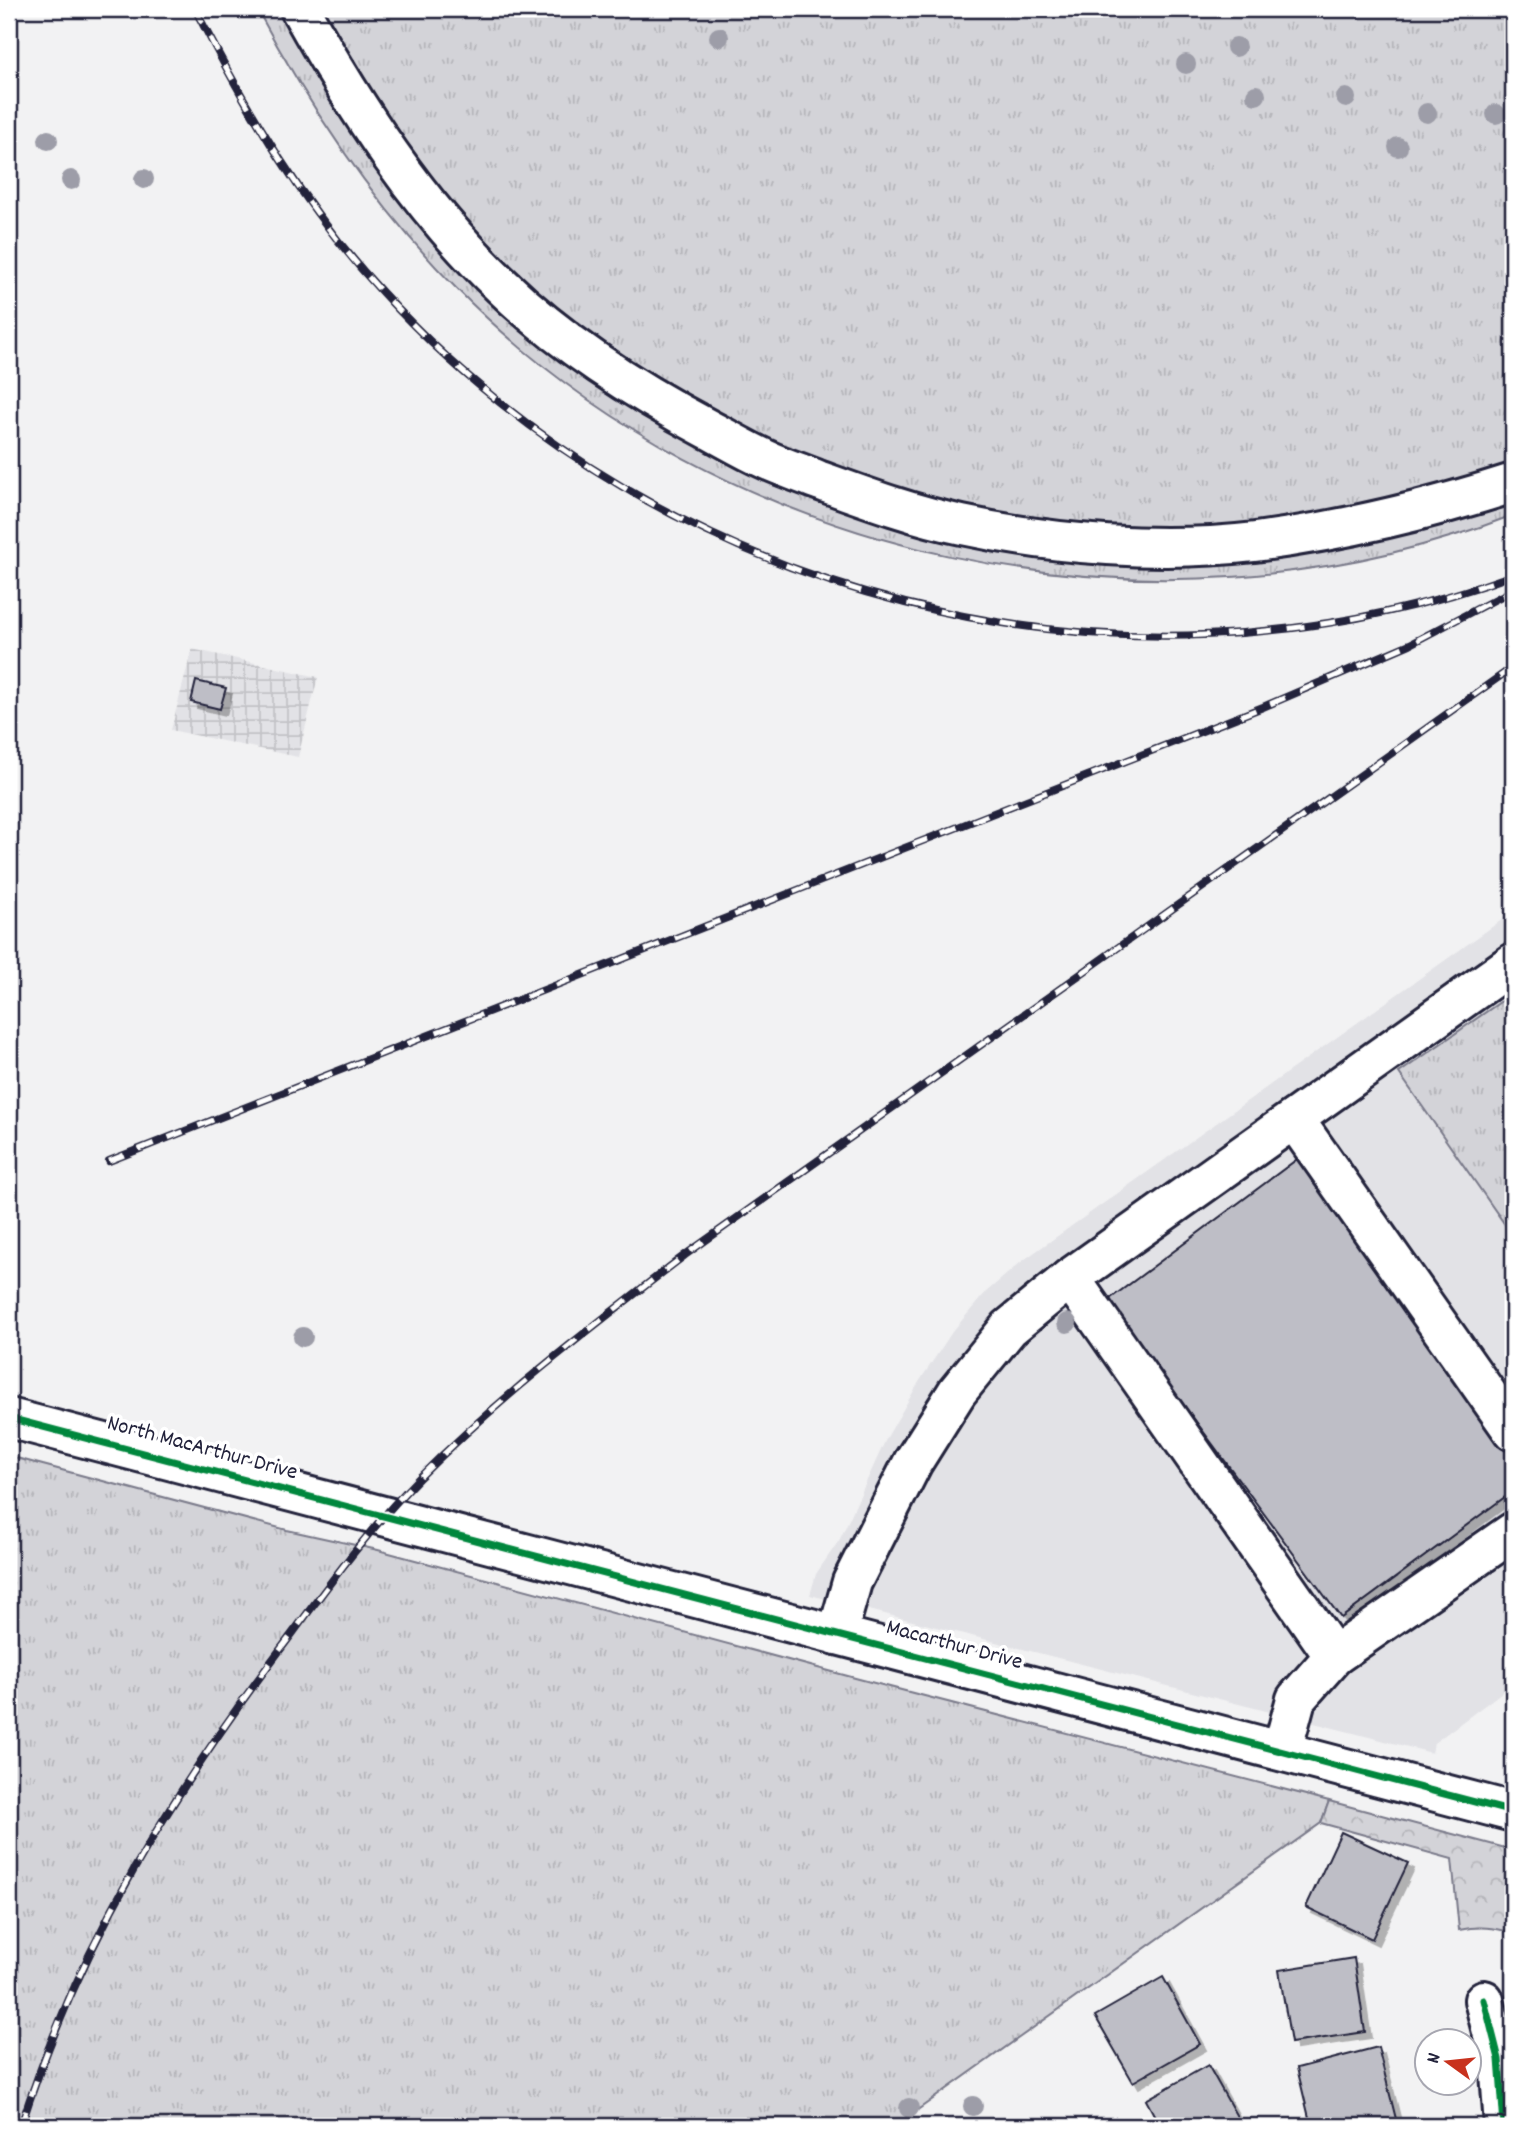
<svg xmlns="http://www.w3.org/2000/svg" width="1522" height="2135" viewBox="0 0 1522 2135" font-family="Dekko,sans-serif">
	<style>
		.built { fill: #e2e2e6 }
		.industrial { fill: url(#industrial-grid) }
		.grass { fill: url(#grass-tufts); stroke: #7a7a8a; stroke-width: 2 }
		.park { fill: url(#park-crowns); stroke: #7a7a8a; stroke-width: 2 }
		.building { fill: #bebec6; stroke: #22223b; stroke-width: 2; filter: url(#shadow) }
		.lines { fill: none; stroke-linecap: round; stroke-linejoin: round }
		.minor-casing { stroke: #22223b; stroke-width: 44 }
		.major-casing { stroke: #22223b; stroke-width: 44 }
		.minor { stroke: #fff; stroke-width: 38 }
		.major { stroke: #fff; stroke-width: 38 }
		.rail-casing { stroke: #22223b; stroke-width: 8 }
		.rail { stroke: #fff; stroke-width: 5; stroke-dasharray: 16; stroke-linecap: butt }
		.cycleway-casing { stroke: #fff; stroke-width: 11 }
		.cycleway { stroke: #00873e; stroke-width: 7 }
		.tree { fill: #9d9da8 }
		.labels { text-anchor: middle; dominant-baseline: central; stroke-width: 7; stroke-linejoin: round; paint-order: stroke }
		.street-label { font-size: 23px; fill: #22223b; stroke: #fff }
	</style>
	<defs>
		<pattern id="industrial-grid" width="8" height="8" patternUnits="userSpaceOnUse" patternTransform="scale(1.75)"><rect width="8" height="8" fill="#e2e2e6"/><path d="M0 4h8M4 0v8" fill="none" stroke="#c2c2c6"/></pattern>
		<pattern id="grass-tufts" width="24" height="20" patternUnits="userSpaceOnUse" patternTransform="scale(1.75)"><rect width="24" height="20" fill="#d3d3d8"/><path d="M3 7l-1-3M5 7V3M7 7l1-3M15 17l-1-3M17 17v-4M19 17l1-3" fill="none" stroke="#b5b5ba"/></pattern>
		<pattern id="park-crowns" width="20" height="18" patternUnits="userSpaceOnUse" patternTransform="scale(1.75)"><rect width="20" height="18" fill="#d3d3d8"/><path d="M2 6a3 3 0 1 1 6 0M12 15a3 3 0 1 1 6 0" fill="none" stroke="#b5b5ba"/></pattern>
		<filter id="shadow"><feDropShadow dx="6" dy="6" stdDeviation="0" flood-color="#0004"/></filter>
	</defs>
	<rect width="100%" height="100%" fill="#f2f2f3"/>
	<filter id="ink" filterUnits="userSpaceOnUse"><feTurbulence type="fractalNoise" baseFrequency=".0143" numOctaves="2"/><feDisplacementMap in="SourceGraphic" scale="14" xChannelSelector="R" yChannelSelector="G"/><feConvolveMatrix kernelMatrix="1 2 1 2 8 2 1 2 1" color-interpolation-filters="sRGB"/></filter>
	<g filter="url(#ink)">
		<polygon class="built" points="1513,912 1513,1684 1434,1743 1432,1753 810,1595 816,1574 840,1539 886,1439 919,1382 952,1332 986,1292 1021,1262"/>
		<polygon class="industrial" points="192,649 318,677 298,757 171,730"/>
		<g class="grass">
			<path d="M257 9H1513V515C1156 654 725 562 456 288 375 206 311 110 257 9Z"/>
			<polygon points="1513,993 1513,1236 1399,1073"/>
			<polygon points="9,1456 287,1530 378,1550 859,1679 1329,1801 1321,1823 895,2126 9,2126"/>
		</g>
		<path class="park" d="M1329 1801 1513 1850V1933C1494 1927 1479 1926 1459 1930L1452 1859 1321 1823Z"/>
		<g class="building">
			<polygon points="196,681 226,688 220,709 191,702"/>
			<polygon points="1304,1154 1513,1436 1513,1491 1341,1618 1107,1301"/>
			<polygon points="1341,1832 1408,1863 1372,1939 1306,1907"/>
			<polygon points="1354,1958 1365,2032 1291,2043 1279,1970"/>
			<polygon points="1163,1977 1200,2044 1133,2082 1095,2016"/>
			<polygon points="1378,2047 1397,2123 1386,2126 1311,2126 1297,2068"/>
			<polygon points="1208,2065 1240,2122 1232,2126 1160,2126 1146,2100"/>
		</g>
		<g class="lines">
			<defs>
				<g id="minor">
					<path d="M300 9C356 109 418 206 502 286 561 343 636 391 708 429 727 439 745 450 765 459 782 467 801 473 818 480 865 497 913 515 962 525 1054 545 1161 553 1255 542 1342 531 1429 510 1513 483"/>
					<polyline points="1294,1119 1513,1431"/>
					<polyline points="1070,1278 1334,1656"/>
					<polyline points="837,1635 852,1582 913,1462 957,1392 1009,1328 1070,1278 1513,963"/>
					<polyline points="1282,1751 1296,1699 1334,1656 1513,1532"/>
					<polyline points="1484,2000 1499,2059 1504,2126"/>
				</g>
				<polyline id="major" points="9,1418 1513,1812"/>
			</defs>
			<use href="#minor" class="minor-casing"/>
			<use href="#major" class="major-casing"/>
			<use href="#minor" class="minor"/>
			<use href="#major" class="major"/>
			<defs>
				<g id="rail">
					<path d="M195 9C247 110 304 208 382 292 663 600 1119 719 1513 575"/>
					<polyline points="109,1161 1263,707 1410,644 1513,590"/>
					<path d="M21 2126C80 1941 175 1787 292 1634 332 1580 372 1526 419 1478 501 1396 593 1326 685 1255L1513 667"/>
				</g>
			</defs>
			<use href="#rail" class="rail-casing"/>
			<use href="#rail" class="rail"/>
			<defs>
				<g id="cycleway">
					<polyline points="9,1418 1513,1812"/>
					<polyline points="1484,2000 1499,2059 1504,2126"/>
				</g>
			</defs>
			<use href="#cycleway" class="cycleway-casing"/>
			<use href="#cycleway" class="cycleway"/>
		</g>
		<g class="tree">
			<circle cx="719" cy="37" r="10"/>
			<circle cx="1236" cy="47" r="10"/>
			<circle cx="1186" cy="64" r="10"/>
			<circle cx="1256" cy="95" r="10"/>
			<circle cx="1346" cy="98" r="10"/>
			<circle cx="1427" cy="113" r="10"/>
			<circle cx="1496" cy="114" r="10"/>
			<circle cx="48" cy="140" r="10"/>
			<circle cx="1398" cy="147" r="10"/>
			<circle cx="144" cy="179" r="10"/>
			<circle cx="71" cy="180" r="10"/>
			<circle cx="1067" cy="1323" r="10"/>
			<circle cx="303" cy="1337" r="10"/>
			<circle cx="973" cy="2106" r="10"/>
			<circle cx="909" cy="2108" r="10"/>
		</g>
	</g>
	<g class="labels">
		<g class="street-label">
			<text transform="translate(202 1449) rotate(15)">North MacArthur Drive</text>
			<text transform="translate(954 1646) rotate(15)">Macarthur Drive</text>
		</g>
	</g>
	<rect width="1522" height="2135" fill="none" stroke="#fff" stroke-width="35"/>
	<rect x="18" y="18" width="1487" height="2100" fill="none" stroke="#22223b" stroke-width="2.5" filter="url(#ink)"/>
	<g transform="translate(1448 2062) rotate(285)"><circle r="33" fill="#ffffff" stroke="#a7a7b1" stroke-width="2"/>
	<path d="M0-5L12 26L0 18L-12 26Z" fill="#c8321e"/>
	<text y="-10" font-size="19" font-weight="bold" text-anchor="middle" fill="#22223b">N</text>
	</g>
</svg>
